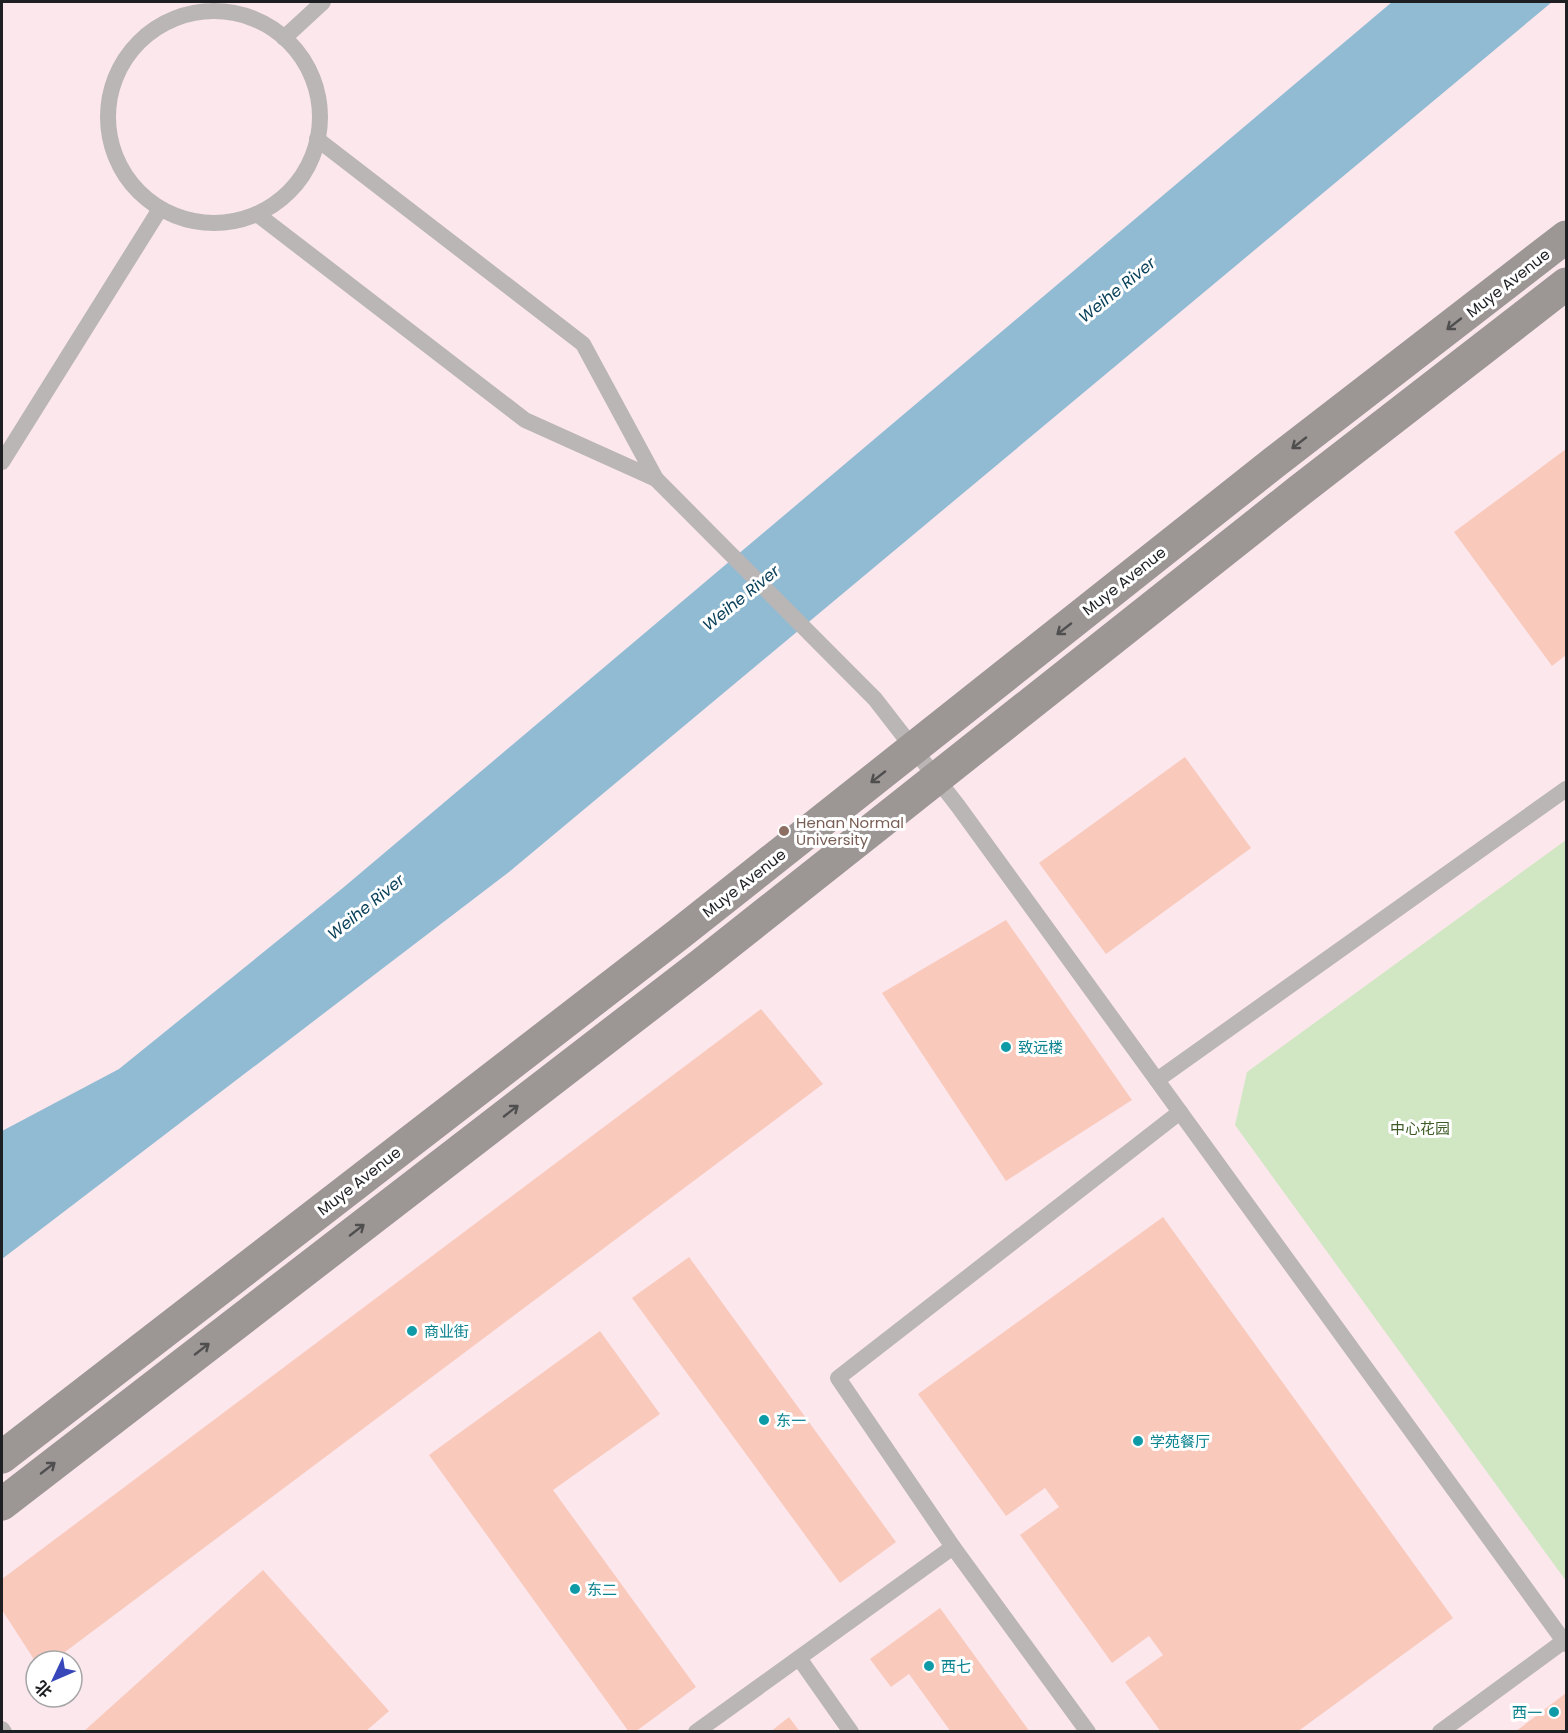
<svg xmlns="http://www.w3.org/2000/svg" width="1568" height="1733" viewBox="0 0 1568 1733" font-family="Poppins,'Noto Sans SC',sans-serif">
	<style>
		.education { fill: #fce7ed; fill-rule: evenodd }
		.green { fill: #d1e7c3 }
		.water { fill: #91bbd3 }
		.building { fill: #f9cabc }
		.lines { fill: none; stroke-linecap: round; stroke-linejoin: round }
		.lane { stroke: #bab6b5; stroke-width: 16 }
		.secondary { stroke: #9c9695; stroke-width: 33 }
		.oneway { stroke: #504f50 }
		.education-dot { fill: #8d6e63; stroke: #fff; stroke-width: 2 }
		.culture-dot { fill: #0f9aa8; stroke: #fff; stroke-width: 2 }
		.labels { text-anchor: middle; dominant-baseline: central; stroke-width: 6; stroke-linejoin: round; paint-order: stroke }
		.street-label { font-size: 15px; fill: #1e1f22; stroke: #fff }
		.education-label { font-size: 15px; fill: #785e54; stroke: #fff; text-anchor: start }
		.culture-label { font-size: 15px; fill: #0d838f; stroke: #fff; text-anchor: start }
		.park-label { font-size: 15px; fill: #3d5b26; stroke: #fff }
		.water-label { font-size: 16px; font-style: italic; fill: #09415a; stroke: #fff }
	</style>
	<rect width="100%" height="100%" fill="#f3f7ff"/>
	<path class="education" d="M2 2H1566V1731L2 1732ZM36 1661H72V1697H36Z"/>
	<polygon class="green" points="1566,840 1566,1581 1235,1125 1247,1072"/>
	<polygon class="water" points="1392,2 1552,2 509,872 2,1259 2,1131 119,1069 344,887"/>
	<g class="building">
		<polygon points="1566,449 1566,655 1552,666 1454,532"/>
		<polygon points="1185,757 1251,848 1106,954 1039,863"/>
		<polygon points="1006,920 1132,1100 1006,1181 882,993"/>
		<polygon points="761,1009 823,1084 53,1661 35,1661 2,1610 2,1579"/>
		<polygon points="1163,1217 1453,1618 1297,1732 1161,1732 1125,1682 1163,1655 1149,1636 1112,1663 1020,1535 1059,1507 1045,1488 1006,1516 918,1394"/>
		<polygon points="689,1257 896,1542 840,1583 632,1298"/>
		<polygon points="600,1331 660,1414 553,1490 696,1687 635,1732 629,1732 429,1455"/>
		<polygon points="263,1570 389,1711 365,1732 83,1732"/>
		<polygon points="940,1608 1030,1732 951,1732 909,1674 891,1687 870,1659"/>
		<polygon points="1566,1693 1566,1732 1515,1732"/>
		<polygon points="789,1717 800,1732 770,1732"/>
	</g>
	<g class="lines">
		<g class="lane">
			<circle cx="214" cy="117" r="106"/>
			<polyline points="284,38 323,2"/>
			<polyline points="317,139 583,344 656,479 875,699 958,806 1566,1644"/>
			<polyline points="257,214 525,420 656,479"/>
			<polyline points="2,462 160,209"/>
			<polyline points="1157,1080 1566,789"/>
			<polyline points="953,1547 838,1378 1180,1112"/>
			<polyline points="799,1658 851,1732"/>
			<polyline points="2,1729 4,1732"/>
			<polyline points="696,1732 953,1547 1088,1732"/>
			<polyline points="1440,1732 1564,1641"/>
		</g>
		<g class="secondary">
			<polyline points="2,1457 679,934 1276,461 1566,237"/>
			<polyline points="2,1504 702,964 1299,491 1566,284"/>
		</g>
	</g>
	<defs><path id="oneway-shaft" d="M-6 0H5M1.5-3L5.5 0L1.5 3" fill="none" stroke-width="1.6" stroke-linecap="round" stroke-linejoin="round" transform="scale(1.5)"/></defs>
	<g class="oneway">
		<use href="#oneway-shaft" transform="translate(1454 324) rotate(142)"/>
		<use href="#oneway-shaft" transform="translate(1299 443) rotate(142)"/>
		<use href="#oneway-shaft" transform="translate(1064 629) rotate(142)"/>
		<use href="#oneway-shaft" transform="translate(878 777) rotate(142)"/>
		<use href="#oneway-shaft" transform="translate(511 1111) rotate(-38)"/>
		<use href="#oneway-shaft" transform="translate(357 1230) rotate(-38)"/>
		<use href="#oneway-shaft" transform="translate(202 1349) rotate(-38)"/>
		<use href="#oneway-shaft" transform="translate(48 1468) rotate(-38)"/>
	</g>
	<circle class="education-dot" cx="784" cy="831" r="6"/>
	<g class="culture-dot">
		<circle cx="1006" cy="1047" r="6"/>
		<circle cx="412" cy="1331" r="6"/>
		<circle cx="764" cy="1420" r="6"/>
		<circle cx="1138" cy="1441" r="6"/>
		<circle cx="575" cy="1589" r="6"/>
		<circle cx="929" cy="1666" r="6"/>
		<circle cx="1554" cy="1712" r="6"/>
	</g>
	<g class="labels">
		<g class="street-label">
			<text transform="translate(1508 283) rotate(-38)">Muye Avenue</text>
			<text transform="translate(1124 581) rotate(-38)">Muye Avenue</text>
			<text transform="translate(744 883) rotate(-38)">Muye Avenue</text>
			<text transform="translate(359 1181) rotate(-38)">Muye Avenue</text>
		</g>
		<g class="education-label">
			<text x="796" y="822">Henan Normal<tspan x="796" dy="17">University</tspan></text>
		</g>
		<g class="culture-label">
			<text x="1018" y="1047">致远楼</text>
			<text x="424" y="1331">商业街</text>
			<text x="776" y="1420">东一</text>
			<text x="1150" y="1441">学苑餐厅</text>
			<text x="587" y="1589">东二</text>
			<text x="941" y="1666">西七</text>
			<text x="1542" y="1712" text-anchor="end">西一</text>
		</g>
		<g class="park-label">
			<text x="1420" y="1128">中心花园</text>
		</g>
		<g class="water-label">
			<text transform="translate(1117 290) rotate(-39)">Weihe River</text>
			<text transform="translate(741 598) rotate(-39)">Weihe River</text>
			<text transform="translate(366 907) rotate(-39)">Weihe River</text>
		</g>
	</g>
	<rect width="1568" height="1733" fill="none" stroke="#1e1f22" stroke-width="6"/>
	<g transform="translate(54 1679) rotate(226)"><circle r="28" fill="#ffffff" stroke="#a5a5a7" stroke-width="1.5"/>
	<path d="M0-4.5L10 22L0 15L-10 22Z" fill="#3747ba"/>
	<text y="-9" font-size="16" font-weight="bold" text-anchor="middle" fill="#1e1f22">北</text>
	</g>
</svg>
